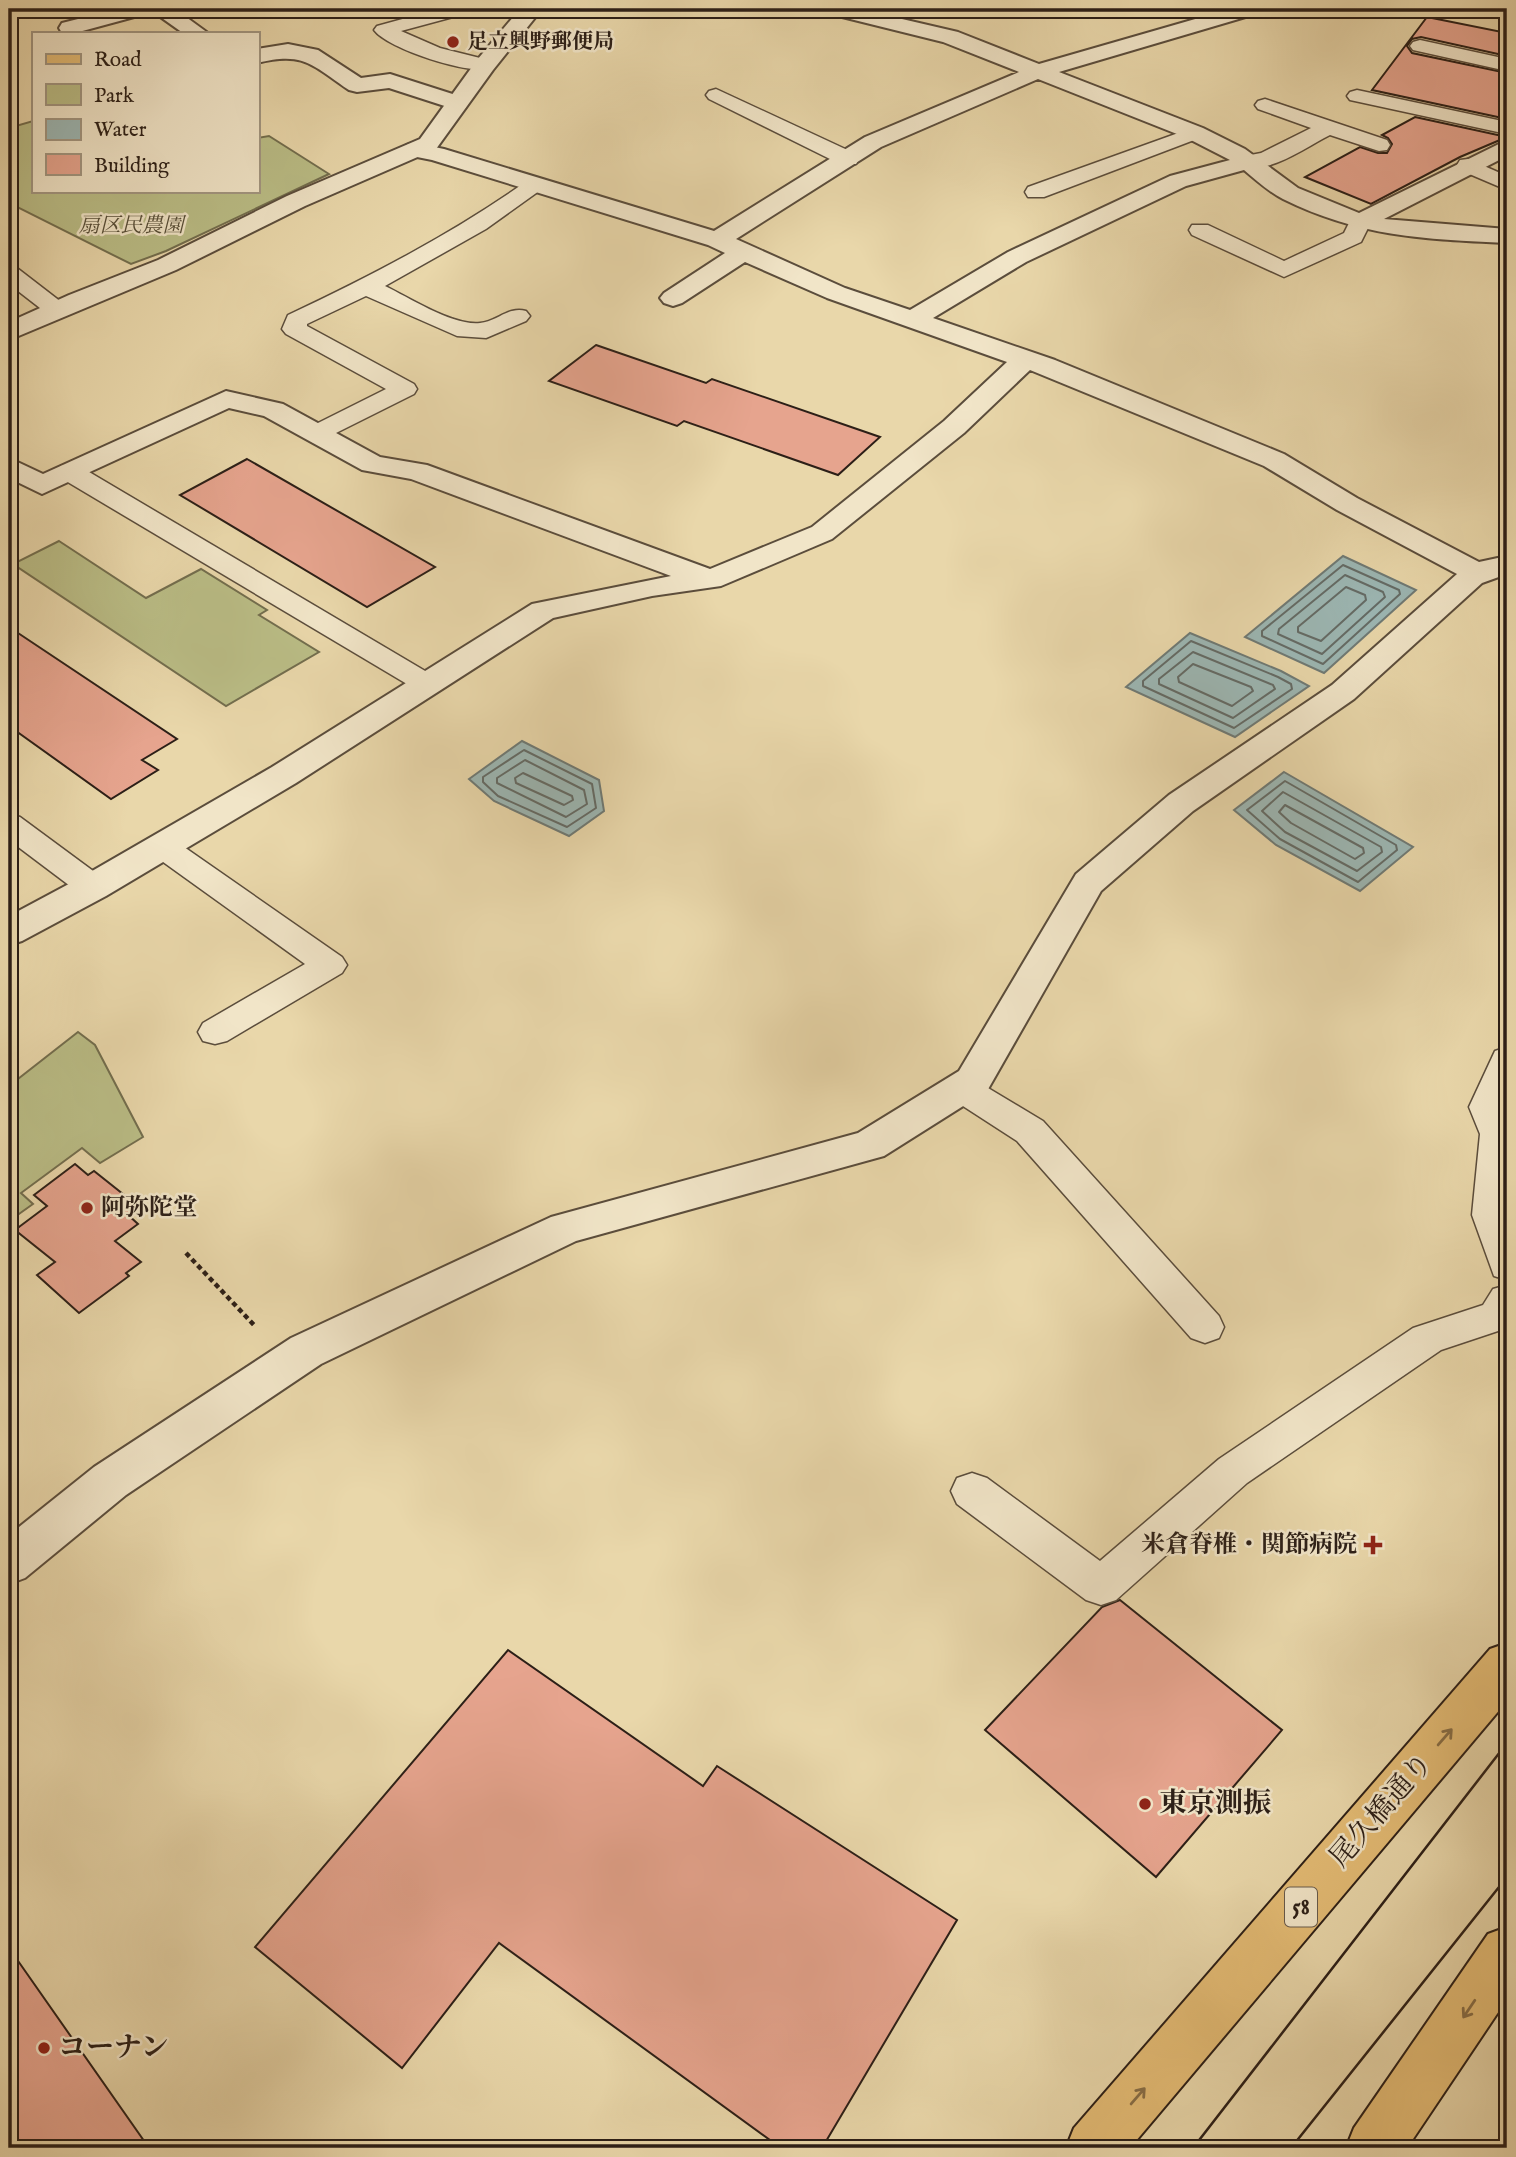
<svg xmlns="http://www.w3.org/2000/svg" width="1516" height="2157" viewBox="0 0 1516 2157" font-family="'IM FELL English','Noto Serif JP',serif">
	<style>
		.green { fill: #babd86; stroke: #736e4e; stroke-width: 2 }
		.water { fill: #9cb7b4; stroke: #6f7a75; stroke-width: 2 }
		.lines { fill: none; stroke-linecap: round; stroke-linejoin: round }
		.shore { stroke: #646b66; stroke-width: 2 }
		.building { fill: #e6a48e; stroke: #2c1f17; stroke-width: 2 }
		.service-casing { stroke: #5b4d3c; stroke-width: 3 }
		.minor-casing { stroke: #5b4d3c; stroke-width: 4 }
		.tertiary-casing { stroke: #5b4d3c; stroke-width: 4 }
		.primary-casing { stroke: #2c1f17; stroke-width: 4 }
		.path { stroke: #2c1f17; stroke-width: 4.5; stroke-dasharray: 5 3.5; stroke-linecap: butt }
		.service { fill: #f1e5c8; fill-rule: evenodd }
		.minor { fill: #f1e5c8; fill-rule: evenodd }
		.tertiary { fill: #f1e5c8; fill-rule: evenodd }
		.primary { fill: #e4bc75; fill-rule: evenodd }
		.tram { stroke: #2c1f17; stroke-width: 2.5 }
		.oneway { stroke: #886e46 }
		.poi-dot { fill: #8f2418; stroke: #f1e5c8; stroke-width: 2.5 }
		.labels { text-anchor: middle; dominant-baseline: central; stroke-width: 5; stroke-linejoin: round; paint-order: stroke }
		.far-poi-label { font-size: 21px; font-weight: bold; fill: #2c1f17; stroke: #f1e5c8; text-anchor: start }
		.far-park-label { font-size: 21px; font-style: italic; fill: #574e38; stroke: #f1e5c8 }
		.shield { fill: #f1e5c8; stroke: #675a4c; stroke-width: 2 }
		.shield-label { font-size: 23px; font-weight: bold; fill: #2c1f17 }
		.poi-label { font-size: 24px; font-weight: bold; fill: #2c1f17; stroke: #f1e5c8; text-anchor: start }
		.near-poi-label { font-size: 28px; font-weight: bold; fill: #2c1f17; stroke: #f1e5c8; text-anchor: start }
		.near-street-label { font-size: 28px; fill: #2c1f17; stroke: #f1e5c8 }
	</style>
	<rect width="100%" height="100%" fill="#e9d7aa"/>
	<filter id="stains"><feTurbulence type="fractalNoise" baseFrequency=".00286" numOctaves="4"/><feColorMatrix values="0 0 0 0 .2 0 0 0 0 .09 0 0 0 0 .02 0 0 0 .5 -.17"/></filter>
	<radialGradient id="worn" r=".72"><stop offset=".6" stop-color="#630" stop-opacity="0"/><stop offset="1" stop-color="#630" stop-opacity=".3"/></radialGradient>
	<g class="green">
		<polygon points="33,121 33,191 257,191 257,138 269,136 329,174 166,251 131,264 9,203 9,128"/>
		<polygon points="59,541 146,598 201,569 267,610 259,615 319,652 226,706 13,564"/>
		<polygon points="78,1032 95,1045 143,1137 100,1163 82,1148 21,1193 33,1204 9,1221 9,1086"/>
	</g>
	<g class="water">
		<polygon points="1343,556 1416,590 1324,673 1245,637"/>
		<polygon points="1190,633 1281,671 1309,686 1235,737 1126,687"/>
		<polygon points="522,741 599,780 604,811 569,836 494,801 469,779"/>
		<polygon points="1284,772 1413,847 1360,891 1276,845 1234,810"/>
	</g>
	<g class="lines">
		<g class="shore">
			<polygon points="1343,565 1399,590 1400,594 1323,664 1262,636 1262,631"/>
			<polygon points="1345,575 1383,592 1385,597 1322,654 1278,634 1279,629"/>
			<polygon points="1346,587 1365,595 1366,600 1321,641 1298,632 1298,627"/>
			<polygon points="1191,641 1278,677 1291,684 1292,689 1234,728 1143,686 1143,681"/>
			<polygon points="1193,652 1273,685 1275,689 1233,718 1159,684 1159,679"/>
			<polygon points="1193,664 1251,687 1253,691 1232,706 1179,682 1178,677"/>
			<polygon points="524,750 592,784 596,808 567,827 498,796 483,782 483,777"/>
			<polygon points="525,760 584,790 587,804 566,817 497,783 497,778"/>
			<polygon points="523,773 572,796 573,800 564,805 516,783 515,778"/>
			<polygon points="1285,781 1396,845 1397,850 1358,882 1280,839 1247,810"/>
			<polygon points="1283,792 1381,847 1382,852 1357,871 1285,832 1262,811"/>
			<polygon points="1285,805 1363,848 1364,853 1355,859 1291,823 1279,812"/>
		</g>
	</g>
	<g class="building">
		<polygon points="1427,17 1507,33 1507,56 1421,37 1412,39 1407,46 1412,53 1507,73 1507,119 1372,90"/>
		<polygon points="1415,117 1507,137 1460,157 1371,204 1305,177 1360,147 1378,153 1387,153 1392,144 1388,138 1382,135"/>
		<polygon points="596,345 706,383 712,379 880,437 838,475 684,421 677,426 549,381"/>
		<polygon points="247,459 435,567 367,607 180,495"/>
		<polygon points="9,627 177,739 142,760 158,770 111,799 9,726"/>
		<polygon points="75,1164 88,1175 94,1171 138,1206 127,1214 138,1224 115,1241 141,1262 126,1273 129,1276 79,1313 37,1275 55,1262 15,1230 47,1206 34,1195"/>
		<polygon points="1120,1600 1282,1730 1156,1877 985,1730 1102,1607"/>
		<polygon points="508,1650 703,1786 717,1766 957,1920 822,2148 781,2148 499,1943 402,2068 255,1947"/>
		<polygon points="9,1948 149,2148 9,2148"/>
	</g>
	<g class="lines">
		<defs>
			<g id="service">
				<path d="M439 9H452L456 13 453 17 401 31 440 48 492 61 495 65 492 69C469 75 388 49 374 30L377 26Z"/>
				<polygon points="1420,40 1507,59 1507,71 1413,50 1410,46 1413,42"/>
				<polygon points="716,89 856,154 859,159 856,164 840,164 709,99 706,95 709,91"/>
				<polygon points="1357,90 1507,122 1507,134 1350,100 1347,96 1350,92"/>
				<path d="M1265 99 1387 140 1390 145 1387 150 1379 151 1330 135C1304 148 1271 174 1240 167L1237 162 1240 157 1261 153 1311 128 1258 109 1255 105 1258 101Z"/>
				<polygon points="1195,127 1202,129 1206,133 1202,137 1044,197 1028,197 1025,192 1028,187"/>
				<polygon points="1468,159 1507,176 1507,190 1460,170 1457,165 1460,160"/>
				<path d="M535 179 543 181 546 186 486 229 385 286C410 298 453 326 480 323 497 322 508 306 526 311L530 316 526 321 486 338 457 336 366 296 307 324V326L414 384 417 389 414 394 326 438 317 441 308 438 304 433 308 428 386 389 286 334 282 329 288 315C371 276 452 234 527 181Z"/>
				<polygon points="1360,215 1368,217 1371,222 1361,242 1284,277 1192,235 1189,230 1192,225 1208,225 1284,261 1344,233 1352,217"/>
				<polygon points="9,266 17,268 65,305 69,310 65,315 49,315 9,284"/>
				<polygon points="70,464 79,466 437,678 442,684 437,690 427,693 417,690 61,478 57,472 61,466"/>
				<polygon points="9,814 20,817 104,879 109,887 104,895 93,898 82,895 9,840"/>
				<polygon points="163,836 174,840 342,957 347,965 342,973 227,1041 215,1044 203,1041 198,1032 203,1023 305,964 152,854 147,847 152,840"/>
				<polygon points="1507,1047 1507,1101 1505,1107 1507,1113 1507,1280 1494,1276 1472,1215 1480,1134 1469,1107 1495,1051"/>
				<polygon points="961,1075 973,1079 1043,1121 1219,1316 1224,1327 1219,1338 1205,1343 1191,1338 1017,1141 949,1097 943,1088 949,1079"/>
				<polygon points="1507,1285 1507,1328 1441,1350 1247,1483 1116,1600 1101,1605 1086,1600 957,1504 951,1491 957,1478 972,1473 987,1478 1100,1561 1219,1459 1413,1328 1483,1305 1493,1289"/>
			</g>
			<g id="minor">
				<polygon points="118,9 175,9 208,33 183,33 152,11 149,13 75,33 62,33 59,28 62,23"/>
				<path d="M823 9H859L958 32 1039 64 1230 9H1262L1259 13 1059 72 1203 128 1245 149 1298 188 1359 213 1507 140V156L1384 219 1507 229V243C1423 239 1360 237 1283 199 1269 192 1256 180 1244 170L1186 186 1026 262 933 318 1055 360 1284 454 1357 498 1479 562 1507 556V574L1482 583 1354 699 1193 811 1101 891 987 1091 884 1156 576 1241 321 1364 126 1495 25 1578 9 1584V1535L94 1467 291 1338 551 1217 858 1133 959 1071 1076 874 1169 795 1332 685 1457 574 1337 510 1264 466 1030 370 964 433 832 539 721 586 652 596 553 618 296 783 106 896 22 941 9 945V916L80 878 272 767 532 604 671 576 411 479 362 470 264 416 229 408 42 494 9 478V458L43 474 226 391 283 404 380 457 427 465 710 569 812 527 944 421 1007 362 827 298 745 262 682 303 673 306 664 303 660 298 664 293 725 253 708 245 432 160 407 155 403 150 407 145 415 143 444 149 714 231 865 137 1019 72 943 42 826 13ZM1038 79 1187 138 1230 160 1170 176 1008 252 910 310 845 288 736 239 881 147Z"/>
				<path d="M288 44 318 50 361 78 390 74 465 98 468 103 465 108 457 110 389 88 357 92 349 90C312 65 304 51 257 63V49Z"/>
			</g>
			<polygon id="tertiary" points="520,9 542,9 493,70 436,149 305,206 176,270 9,340 9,322 69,295 158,260 287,196 420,139 477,60"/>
			<g id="primary">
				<polygon points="1507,1643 1507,1701 1130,2148 1066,2148 1074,2128 1490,1649"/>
				<polygon points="1507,1927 1507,1999 1407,2148 1346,2148 1354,2128 1488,1934"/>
			</g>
		</defs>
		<use href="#service" class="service-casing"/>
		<use href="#minor" class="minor-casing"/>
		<use href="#tertiary" class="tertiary-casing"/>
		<use href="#primary" class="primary-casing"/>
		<polyline class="path" points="186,1253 254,1325"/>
		<use href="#service" class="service"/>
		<use href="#minor" class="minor"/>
		<use href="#tertiary" class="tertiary"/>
		<use href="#primary" class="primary"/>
		<g class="tram">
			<polyline points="1193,2148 1507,1743"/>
			<polyline points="1291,2148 1507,1877"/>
		</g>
	</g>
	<defs><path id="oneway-shaft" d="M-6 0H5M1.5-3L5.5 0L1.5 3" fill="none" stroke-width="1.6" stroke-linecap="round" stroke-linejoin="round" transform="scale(1.75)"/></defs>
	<g class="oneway">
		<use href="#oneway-shaft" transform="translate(1445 1737) rotate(-49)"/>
		<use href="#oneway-shaft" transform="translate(1469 2009) rotate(124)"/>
		<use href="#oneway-shaft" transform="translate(1138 2096) rotate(-49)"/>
	</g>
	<g class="poi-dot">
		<circle cx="453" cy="42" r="7"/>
		<circle cx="87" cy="1208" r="7"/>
		<path d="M1369.5 1534.5h7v7h7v7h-7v7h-7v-7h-7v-7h7z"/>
		<circle cx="1145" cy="1804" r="7"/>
		<circle cx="44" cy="2048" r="7"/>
	</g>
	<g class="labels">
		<g class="far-poi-label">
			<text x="467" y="42">足立興野郵便局</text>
		</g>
		<g class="far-park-label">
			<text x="131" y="226">扇区民農園</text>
		</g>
		<rect class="shield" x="1285" y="1887.5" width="32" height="39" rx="5"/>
		<g class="shield-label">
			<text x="1301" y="1907">58</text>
		</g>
		<g class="poi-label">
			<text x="101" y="1208">阿弥陀堂</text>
			<text x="1357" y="1545" text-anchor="end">米倉脊椎・関節病院</text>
		</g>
		<g class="near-poi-label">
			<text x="1159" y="1804">東京測振</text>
			<text x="58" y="2048">コーナン</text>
		</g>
		<g class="near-street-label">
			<text transform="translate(1382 1811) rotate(-49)">尾久橋通り</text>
		</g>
	</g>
	<rect width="1516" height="2157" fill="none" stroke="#e9d7aa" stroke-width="35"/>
	<rect x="10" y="10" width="1495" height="2136" fill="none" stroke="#2c1f17" stroke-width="3.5"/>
	<rect x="18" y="18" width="1481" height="2122" fill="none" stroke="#2c1f17" stroke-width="2"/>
	<rect x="32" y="32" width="228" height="161" fill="#f1e5c8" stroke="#a29681" stroke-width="2"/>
	<rect x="46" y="54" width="35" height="10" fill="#e4bc75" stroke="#a29681" stroke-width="2"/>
	<text x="94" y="66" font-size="21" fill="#2c1f17">Road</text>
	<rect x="46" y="84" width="35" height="21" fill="#babd86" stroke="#a29681" stroke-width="2"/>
	<text x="94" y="102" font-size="21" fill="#2c1f17">Park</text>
	<rect x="46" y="119" width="35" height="21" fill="#9cb7b4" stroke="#a29681" stroke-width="2"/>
	<text x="94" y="136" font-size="21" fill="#2c1f17">Water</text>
	<rect x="46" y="154" width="35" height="21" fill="#e6a48e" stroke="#a29681" stroke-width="2"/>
	<text x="94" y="172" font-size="21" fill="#2c1f17">Building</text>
	<rect width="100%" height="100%" filter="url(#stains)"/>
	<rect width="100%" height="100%" fill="url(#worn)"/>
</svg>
